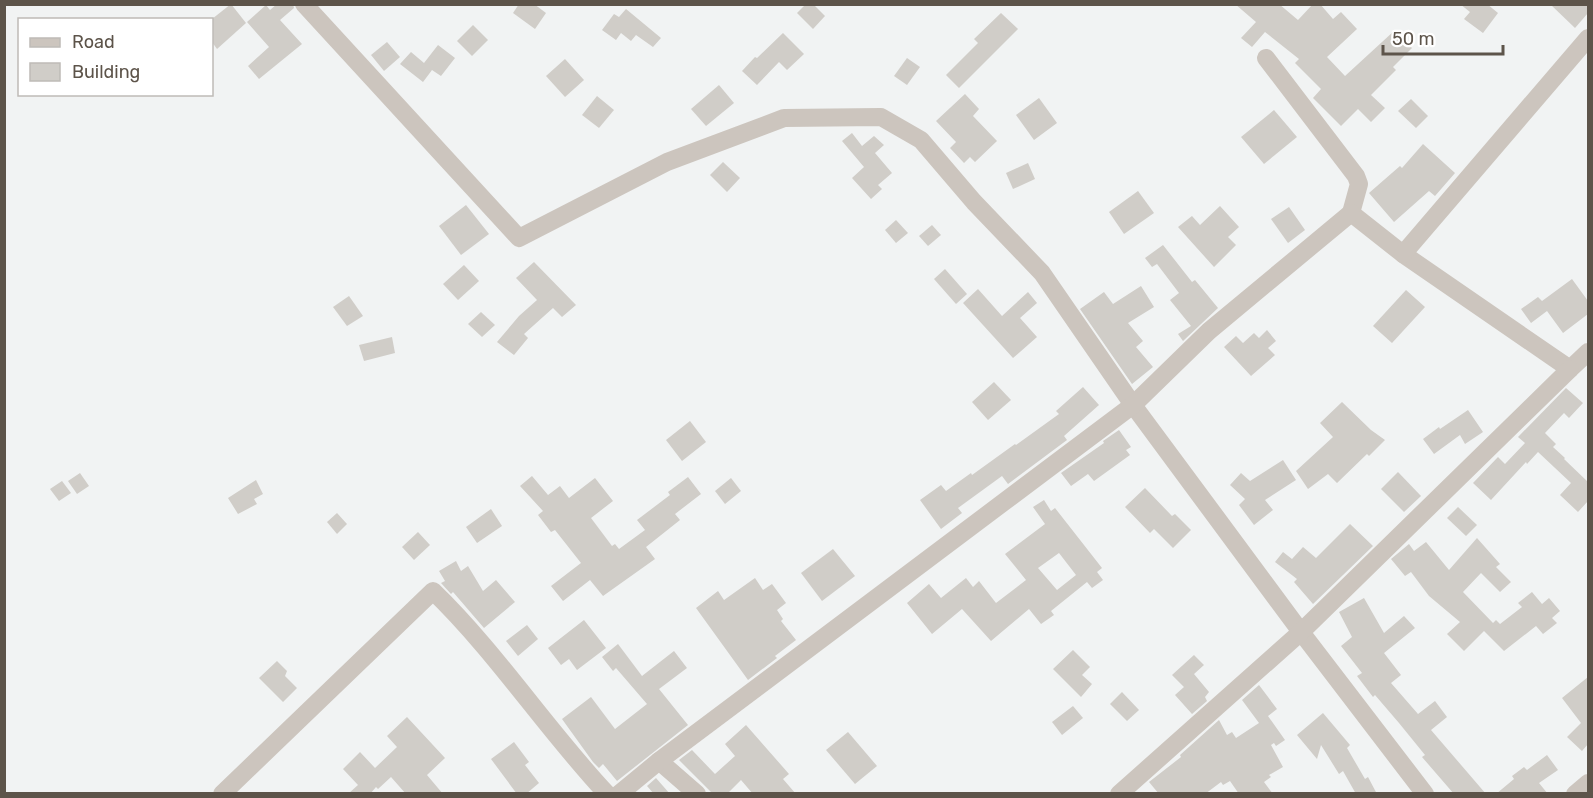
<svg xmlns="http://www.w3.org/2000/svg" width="1593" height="798" viewBox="0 0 1593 798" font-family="Rubik,sans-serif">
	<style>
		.building { fill: #d0cdc8; fill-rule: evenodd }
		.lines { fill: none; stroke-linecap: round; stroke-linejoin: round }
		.minor { stroke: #ccc5be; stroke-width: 18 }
	</style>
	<rect width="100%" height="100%" fill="#f1f3f3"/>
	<g class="building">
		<polygon points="231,4 246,23 217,49 212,42 212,19"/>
		<polygon points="277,4 293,4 294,8 280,20 302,44 259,79 248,66 269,47 247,22 266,5 270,10"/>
		<polygon points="519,4 534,4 546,13 535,29 513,13"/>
		<polygon points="806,4 813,4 825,16 813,29 797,13"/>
		<polygon points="1235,4 1279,4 1298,20 1313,4 1320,4 1333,19 1341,12 1357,29 1327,57 1345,76 1394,31 1412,48 1393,67 1396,70 1371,95 1385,108 1371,122 1358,109 1341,126 1313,98 1321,89 1295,63 1299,59 1265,32 1252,47 1241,38 1256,22"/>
		<polygon points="1460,4 1487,4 1498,13 1483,33 1464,19 1470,12"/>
		<polygon points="1550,4 1588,4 1588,13 1575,28"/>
		<polygon points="626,9 661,38 653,47 636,35 631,41 621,33 616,40 602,30 614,14 619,17"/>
		<polygon points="1001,13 1018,29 959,88 946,75 978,43 974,39"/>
		<polygon points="473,25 488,40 472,56 457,41"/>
		<polygon points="783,33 804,54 787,70 779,62 757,85 742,71 755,57 757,58"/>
		<polygon points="387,42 400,57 384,71 371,55"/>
		<polygon points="438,45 455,58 441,76 432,70 423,82 400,64 411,52 424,63"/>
		<polygon points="907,58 920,67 907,85 894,76"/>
		<polygon points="565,59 584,80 565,97 546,76"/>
		<polygon points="719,85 734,103 706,126 691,109"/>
		<polygon points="965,94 979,109 973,116 997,141 975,162 970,157 964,163 950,148 956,142 936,121"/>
		<polygon points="597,96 614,110 599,128 582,115"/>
		<polygon points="1039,98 1057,123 1034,140 1016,115"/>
		<polygon points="1411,99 1428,116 1416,128 1398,111"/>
		<polygon points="1274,110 1297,137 1264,164 1241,137"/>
		<polygon points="852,133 862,146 874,136 884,145 875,153 892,173 878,185 882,189 871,199 852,178 864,167 842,141"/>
		<polygon points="1423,144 1455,173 1435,196 1429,191 1394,222 1369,193 1400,166 1402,168"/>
		<polygon points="723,162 740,178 727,192 710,175"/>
		<polygon points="1028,163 1035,179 1013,189 1006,173"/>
		<polygon points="1138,191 1154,213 1124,234 1109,212"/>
		<polygon points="466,205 489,234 461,255 439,226"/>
		<polygon points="1220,206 1239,227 1228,237 1236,245 1214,267 1178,227 1192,216 1200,225"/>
		<polygon points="1289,207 1305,230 1288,243 1271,219"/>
		<polygon points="896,220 908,233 896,243 885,230"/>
		<polygon points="932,225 941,235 928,246 919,236"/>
		<polygon points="1163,245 1192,282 1195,280 1218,308 1183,341 1178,334 1191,326 1170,300 1179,293 1157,264 1152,267 1145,258"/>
		<polygon points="534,262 576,305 562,317 553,308 524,334 528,338 514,355 497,342 519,316 537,300 516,278"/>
		<polygon points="464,265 479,281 458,300 443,284"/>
		<polygon points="945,269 967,294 956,304 934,279"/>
		<polygon points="1572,279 1588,301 1588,314 1563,333 1547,311 1531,323 1521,309 1538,297 1542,301"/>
		<polygon points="1141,286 1154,307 1128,323 1143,341 1136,347 1153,367 1132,384 1080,309 1104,292 1113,304"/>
		<polygon points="978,289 1002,316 1028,292 1037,303 1020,318 1037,337 1013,358 963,303"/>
		<polygon points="1406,290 1425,307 1392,343 1373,326"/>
		<polygon points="349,296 363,316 347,326 333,307"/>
		<polygon points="481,312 495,325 482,337 468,324"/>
		<polygon points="1267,330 1276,341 1268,348 1275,355 1251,376 1224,347 1236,336 1243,343 1254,333 1259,338"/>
		<polygon points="392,337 395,353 364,361 359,345"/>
		<polygon points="994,382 1011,400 988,420 972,402"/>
		<polygon points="1083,387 1099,405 1064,436 1067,440 1008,484 1002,476 958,508 962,513 941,529 920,500 941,485 946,491 971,473 972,475 1015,444 1016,445 1059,414 1056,411"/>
		<polygon points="1566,388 1583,403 1569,418 1564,413 1545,433 1556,444 1553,447 1565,458 1564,459 1588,482 1588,501 1578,512 1560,495 1571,483 1538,452 1527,464 1526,462 1491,500 1473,483 1498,457 1505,464 1525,443 1518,437"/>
		<polygon points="1342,402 1371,430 1385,440 1369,456 1367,454 1337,483 1328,474 1308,489 1296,471 1333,437 1320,423"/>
		<polygon points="1468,410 1483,432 1465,444 1460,435 1434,454 1423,439 1439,427 1440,429"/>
		<polygon points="690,421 706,442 682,461 666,440"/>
		<polygon points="1119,430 1131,447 1126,450 1130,455 1094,481 1088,474 1071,486 1061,473 1104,443 1103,441"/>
		<polygon points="1283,460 1296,480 1265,500 1273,510 1254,525 1239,505 1245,499 1230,485 1241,473 1250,481"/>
		<polygon points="1398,472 1421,496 1404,512 1381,489"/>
		<polygon points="80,473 89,486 77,494 68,481"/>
		<polygon points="532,476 548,495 560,486 569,498 595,478 613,501 591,518 612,546 615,544 619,549 645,530 637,520 670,495 668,492 688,477 701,494 675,514 680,520 646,547 655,559 603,596 590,580 563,601 551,586 581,563 555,530 551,532 538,515 543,511 520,486"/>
		<polygon points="731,478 741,491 725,504 715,491"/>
		<polygon points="256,480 263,494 254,499 257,504 238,514 228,498"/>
		<polygon points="62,481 71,493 59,501 50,489"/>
		<polygon points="1145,488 1172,516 1175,514 1191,530 1173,548 1154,529 1150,533 1125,507"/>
		<path d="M1044 500 1051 511 1055 508 1102 568 1097 572 1103 580 1092 588 1087 582 1051 611 1054 615 1041 624 1029 609 991 641 962 609 932 634 907 603 929 584 941 598 966 578 973 587 979 581 996 603 1026 580 1005 554 1045 524 1033 507ZM1059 553 1076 575 1057 590 1038 568Z"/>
		<polygon points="1458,507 1477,525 1466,536 1447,518"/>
		<polygon points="491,509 502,526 477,543 466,527"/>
		<polygon points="337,513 347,524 337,534 327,522"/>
		<polygon points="1350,524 1373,546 1313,604 1294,582 1297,579 1275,562 1283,552 1292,559 1303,547 1316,558"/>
		<polygon points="418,532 430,545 414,560 402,547"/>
		<polygon points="1477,538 1500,564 1496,567 1511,582 1500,592 1481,573 1463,592 1493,623 1496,620 1500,624 1522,607 1518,603 1532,592 1542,604 1549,598 1560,611 1552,618 1557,623 1543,634 1536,626 1504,651 1484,631 1464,651 1447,634 1460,622 1429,596 1411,572 1405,576 1391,559 1409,544 1414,551 1426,542 1449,570"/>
		<polygon points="833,549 855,576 822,601 801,573"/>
		<polygon points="456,561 461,571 468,566 483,591 496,580 515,602 484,628 453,592 451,594 441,583 445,581 439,571"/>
		<polygon points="755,578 763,590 772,584 786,603 777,610 783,619 781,621 796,640 775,656 777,658 748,680 696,608 718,591 724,600"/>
		<polygon points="1364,598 1384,633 1404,616 1415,628 1384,653 1401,675 1391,683 1418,714 1435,701 1447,717 1431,730 1486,794 1454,794 1422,757 1425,755 1399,723 1375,695 1373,697 1357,676 1362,673 1341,646 1352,637 1339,612"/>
		<polygon points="584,620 606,648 577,670 569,659 561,665 548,648"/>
		<polygon points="527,625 538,639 518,656 506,641"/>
		<polygon points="618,644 642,676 674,651 687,668 659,689 688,725 617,781 603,764 599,768 593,762 562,719 591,697 615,729 647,704 616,668 613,671 602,657"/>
		<polygon points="1073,650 1090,667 1082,675 1092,684 1081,697 1053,669"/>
		<polygon points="1194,655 1204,665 1194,674 1209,692 1205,697 1207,701 1192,714 1175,695 1184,687 1172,675"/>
		<polygon points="277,661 287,671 285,676 297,688 283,702 259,678"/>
		<polygon points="1588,677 1588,744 1582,751 1567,737 1581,723 1562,698"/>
		<polygon points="1259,685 1277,709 1268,716 1285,740 1276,746 1274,743 1271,745 1283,767 1269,775 1271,777 1264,782 1273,794 1239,794 1230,781 1223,785 1221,782 1205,794 1159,794 1149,782 1181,757 1180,755 1219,720 1227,735 1232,732 1236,738 1259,723 1242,700"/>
		<polygon points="1122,692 1139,710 1127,721 1110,704"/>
		<polygon points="1073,706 1083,718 1062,735 1052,722"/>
		<polygon points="1323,713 1350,745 1347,748 1365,779 1368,777 1377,794 1356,794 1343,771 1339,774 1321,745 1317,759 1297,735"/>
		<polygon points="407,717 445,758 427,775 443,794 406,794 391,777 378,789 376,787 370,794 348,794 358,785 343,769 360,752 375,768 397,747 387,736"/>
		<polygon points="746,725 789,774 783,779 796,794 753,794 741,780 727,794 713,794 679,760 692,750 715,774 735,756 725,744"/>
		<polygon points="848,732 877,766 855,784 826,750"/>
		<polygon points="514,742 529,762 525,765 539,783 526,794 517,794 491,759"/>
		<polygon points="1547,755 1558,770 1539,783 1548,794 1496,794 1514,779 1512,776 1524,767 1527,770"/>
		<polygon points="656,778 670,794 654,794 647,786"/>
	</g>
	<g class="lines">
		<g class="minor">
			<polyline points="304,4 519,238 667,162 784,118 881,117 921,140 974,202 1042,273 1133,405 1301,632 1425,794"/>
			<polyline points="1266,58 1356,176 1359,184 1351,213 1403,254 1570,369 1588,352"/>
			<polyline points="1403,254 1588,38"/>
			<polyline points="659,761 697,794"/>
			<path d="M222 794 433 591C497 653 546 729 607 794"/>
			<polyline points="619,794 659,761 1133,405 1209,331 1351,213"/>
			<polyline points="1119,794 1301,632 1570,369"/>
			<polyline points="1575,794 1588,783"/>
		</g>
	</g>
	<rect width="1593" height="798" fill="none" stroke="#5d544a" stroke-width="12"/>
	<rect x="18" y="18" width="195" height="78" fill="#ffffff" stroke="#bebbb7" stroke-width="1.5"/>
	<rect x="30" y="38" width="30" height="9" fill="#ccc5be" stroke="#bebbb7" stroke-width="1.5"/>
	<text x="72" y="48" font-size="18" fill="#5d544a">Road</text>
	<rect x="30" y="63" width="30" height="18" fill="#d0cdc8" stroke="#bebbb7" stroke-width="1.5"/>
	<text x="72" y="78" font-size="18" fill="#5d544a">Building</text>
	<path d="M1383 45v9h120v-9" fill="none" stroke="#5d544a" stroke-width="3"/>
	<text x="1392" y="45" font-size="18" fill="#5d544a" stroke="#ffffff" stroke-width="4.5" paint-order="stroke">50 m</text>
</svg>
